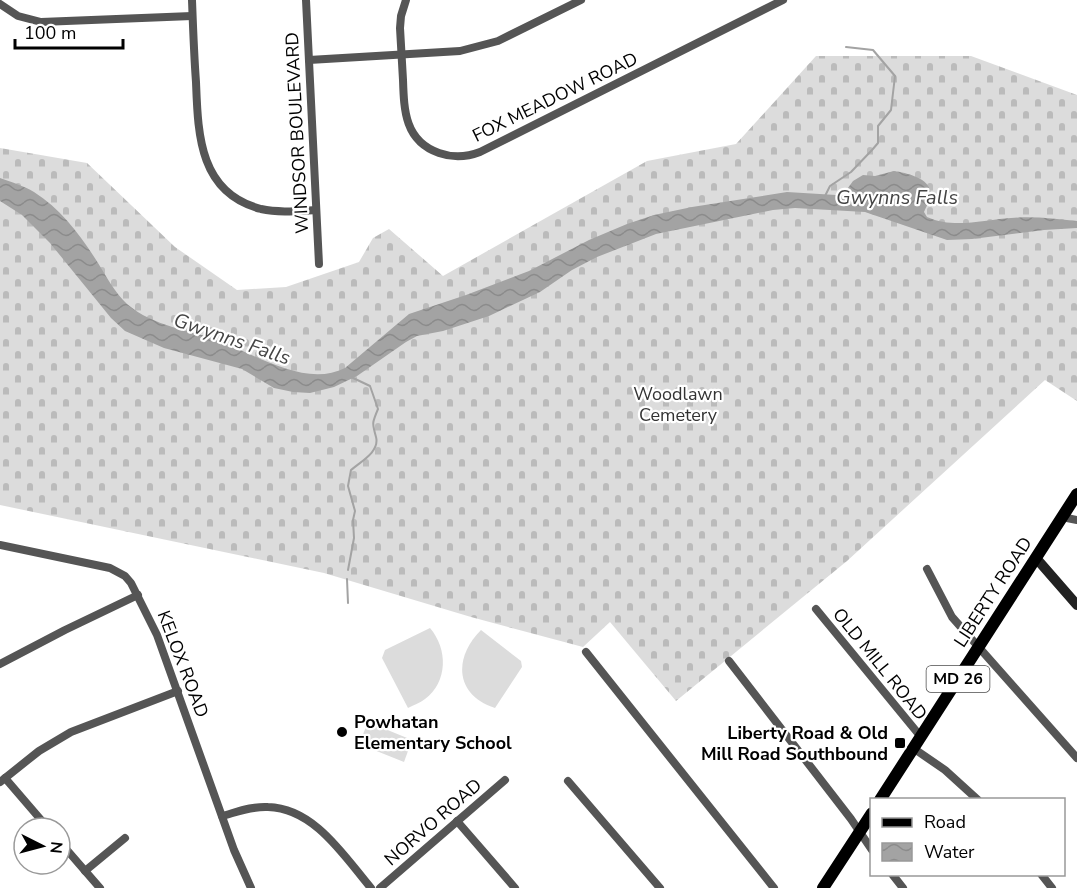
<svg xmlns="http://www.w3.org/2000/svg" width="1077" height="888" viewBox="0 0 1077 888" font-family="'Nunito Sans',sans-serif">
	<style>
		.cemetery { fill: url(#cemetery-stones) }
		.pitch { fill: #dcdcdc }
		.water { fill: url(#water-waves) }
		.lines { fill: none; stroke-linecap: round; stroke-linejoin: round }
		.stream { stroke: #a3a3a3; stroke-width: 2 }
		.minor { stroke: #555; stroke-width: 8 }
		.secondary { stroke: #222; stroke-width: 10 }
		.primary { stroke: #000; stroke-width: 12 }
		.poi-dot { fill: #000; stroke: #fff; stroke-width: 2 }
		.labels { text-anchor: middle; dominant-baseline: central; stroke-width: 4.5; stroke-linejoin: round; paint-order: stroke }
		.shield { fill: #fff; stroke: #4c4c4c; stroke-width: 1.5 }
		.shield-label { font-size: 16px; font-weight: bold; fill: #000 }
		.street-label { font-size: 18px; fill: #000; stroke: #fff }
		.park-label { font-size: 18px; fill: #333; stroke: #fff }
		.poi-label { font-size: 18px; font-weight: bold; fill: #000; stroke: #fff; text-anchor: start }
		.water-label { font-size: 20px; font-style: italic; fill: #444; stroke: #fff }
	</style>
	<defs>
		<pattern id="cemetery-stones" width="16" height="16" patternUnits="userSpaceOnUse" patternTransform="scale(1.5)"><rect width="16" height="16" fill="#dcdcdc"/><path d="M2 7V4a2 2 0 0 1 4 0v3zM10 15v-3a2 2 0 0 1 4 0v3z" fill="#bbb"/></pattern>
		<pattern id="water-waves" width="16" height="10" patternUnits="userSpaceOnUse" patternTransform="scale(1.5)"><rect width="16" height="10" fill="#a3a3a3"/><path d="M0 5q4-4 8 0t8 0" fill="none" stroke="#8b8b8b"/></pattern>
	</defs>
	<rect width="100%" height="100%" fill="#fff"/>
	<polygon class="cemetery" points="816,56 971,56 1077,95 1077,401 1045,380 847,561 676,701 610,622 583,647 471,617 324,573 0,505 0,148 87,163 175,247 237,290 286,287 359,262 373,238 389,229 443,276 647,161 736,144"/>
	<g class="pitch">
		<path d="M430 628C448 649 448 682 425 699 420 703 413 705 408 708L382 658 385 650Z"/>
		<path d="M481 630 521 661 522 667 495 708C455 695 453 658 481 630Z"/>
		<polygon points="368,722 412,740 404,762 359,744"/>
	</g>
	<path class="water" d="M894 171C907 173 935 179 930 198 929 202 926 207 924 212L927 217C954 229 982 220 1011 218 1034 216 1055 219 1077 221V228L1044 230 972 239 947 240 865 212 795 208 773 210 656 234 597 257 572 270 540 292 489 316 443 331 417 336 406 342 357 376 334 387 310 393 293 392 274 388 242 369 164 348 125 331 111 318 50 243 22 215 0 201V178C11 182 24 186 34 192 61 209 81 236 98 263 106 276 115 293 127 304 154 327 188 329 220 341 256 355 306 388 345 368L409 314 466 295 529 271 589 240 627 224 654 215 692 207 787 192 836 195 845 192 853 181 863 175 875 176Z"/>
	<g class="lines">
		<g class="stream">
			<polyline points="825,196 830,186 851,172 872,150 878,143 878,126 891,110 895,76 873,50 846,47"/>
			<path d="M348 570 354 538 353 520 355 511 348 486 351 470C360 462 380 452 376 437 372 423 372 423 378 409L370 386 351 377"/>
			<polyline points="347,579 348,603"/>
		</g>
		<g class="minor">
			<path d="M192 0C193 27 194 55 196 82 198 134 199 193 261 209 279 213 298 211 316 210"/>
			<polyline points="306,0 319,264"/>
			<path d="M406 0 401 16 400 28C401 46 402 63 403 80 404 111 405 141 439 153 453 158 467 157 480 152L783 0"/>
			<polyline points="0,4 18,16 41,22 192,16"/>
			<polyline points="309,60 460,51 498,41 581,0"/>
			<polyline points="1062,517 1077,520"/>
			<polyline points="0,545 110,568 125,576 131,583 157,635 234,850 251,888"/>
			<polyline points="927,569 952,617 1077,758"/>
			<polyline points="816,609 921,737"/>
			<polyline points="586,652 774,888"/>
			<polyline points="729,661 851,819 872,850"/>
			<polyline points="0,664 65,630 138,595"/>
			<polyline points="913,748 945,770 978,800"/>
			<polyline points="5,778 48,828"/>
			<polyline points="568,781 660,888"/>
			<polyline points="0,782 39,751 71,732 178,691"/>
			<path d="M222 816C237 812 252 806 268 807 314 808 344 856 371 888"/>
			<polyline points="457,821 515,888"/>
			<polyline points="60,842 100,888"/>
			<polyline points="85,871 125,838"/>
			<polyline points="892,874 903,888"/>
			<polyline points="1041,874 1052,888"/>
			<polyline points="380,888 505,780"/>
		</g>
		<polyline class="secondary" points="1036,558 1077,605"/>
		<g class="primary">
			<polyline points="880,800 1077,494"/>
			<polyline points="823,888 872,813"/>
		</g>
	</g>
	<g class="poi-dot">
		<circle cx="342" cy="732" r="6"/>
		<rect x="894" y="737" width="12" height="12" rx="3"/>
	</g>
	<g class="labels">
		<rect class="shield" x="926.5" y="666" width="63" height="26" rx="4.5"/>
		<g class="shield-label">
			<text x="958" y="679">MD 26</text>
		</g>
		<g class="street-label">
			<text transform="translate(555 97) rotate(-26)">FOX MEADOW ROAD</text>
			<text transform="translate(297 133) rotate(-93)">WINDSOR BOULEVARD</text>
			<text transform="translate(993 592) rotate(-57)">LIBERTY ROAD</text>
			<text transform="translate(183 664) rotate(69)">KELOX ROAD</text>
			<text transform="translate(880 664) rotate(51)">OLD MILL ROAD</text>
			<text transform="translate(433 822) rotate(-41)">NORVO ROAD</text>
		</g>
		<g class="park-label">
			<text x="678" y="394">Woodlawn<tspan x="678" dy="21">Cemetery</tspan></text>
		</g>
		<g class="poi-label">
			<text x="354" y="722">Powhatan<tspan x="354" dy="21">Elementary School</tspan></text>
			<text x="888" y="733" text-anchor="end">Liberty Road &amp; Old<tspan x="888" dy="21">Mill Road Southbound</tspan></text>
		</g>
		<g class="water-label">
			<text x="897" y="197">Gwynns Falls</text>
			<text transform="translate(232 339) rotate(19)">Gwynns Falls</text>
		</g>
	</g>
	<rect x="870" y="798" width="195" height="78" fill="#ffffff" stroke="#999999" stroke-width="1.5"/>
	<rect x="882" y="818" width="30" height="9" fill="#000000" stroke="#999999" stroke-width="1.5"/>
	<text x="924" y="828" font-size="18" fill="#000000">Road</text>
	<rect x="882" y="843" width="30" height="18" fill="url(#water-waves)" stroke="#999999" stroke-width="1.5"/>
	<text x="924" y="858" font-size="18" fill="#000000">Water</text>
	<g transform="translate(42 846) rotate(96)"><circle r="28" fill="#ffffff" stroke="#999999" stroke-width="1.5"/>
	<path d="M0-4.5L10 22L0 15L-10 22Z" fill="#000000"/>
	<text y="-9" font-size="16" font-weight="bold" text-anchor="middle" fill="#000000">N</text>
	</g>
	<path d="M15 39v9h108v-9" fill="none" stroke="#000000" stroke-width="3"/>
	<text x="24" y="39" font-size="18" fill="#000000" stroke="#ffffff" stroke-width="4.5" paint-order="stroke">100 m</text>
</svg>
